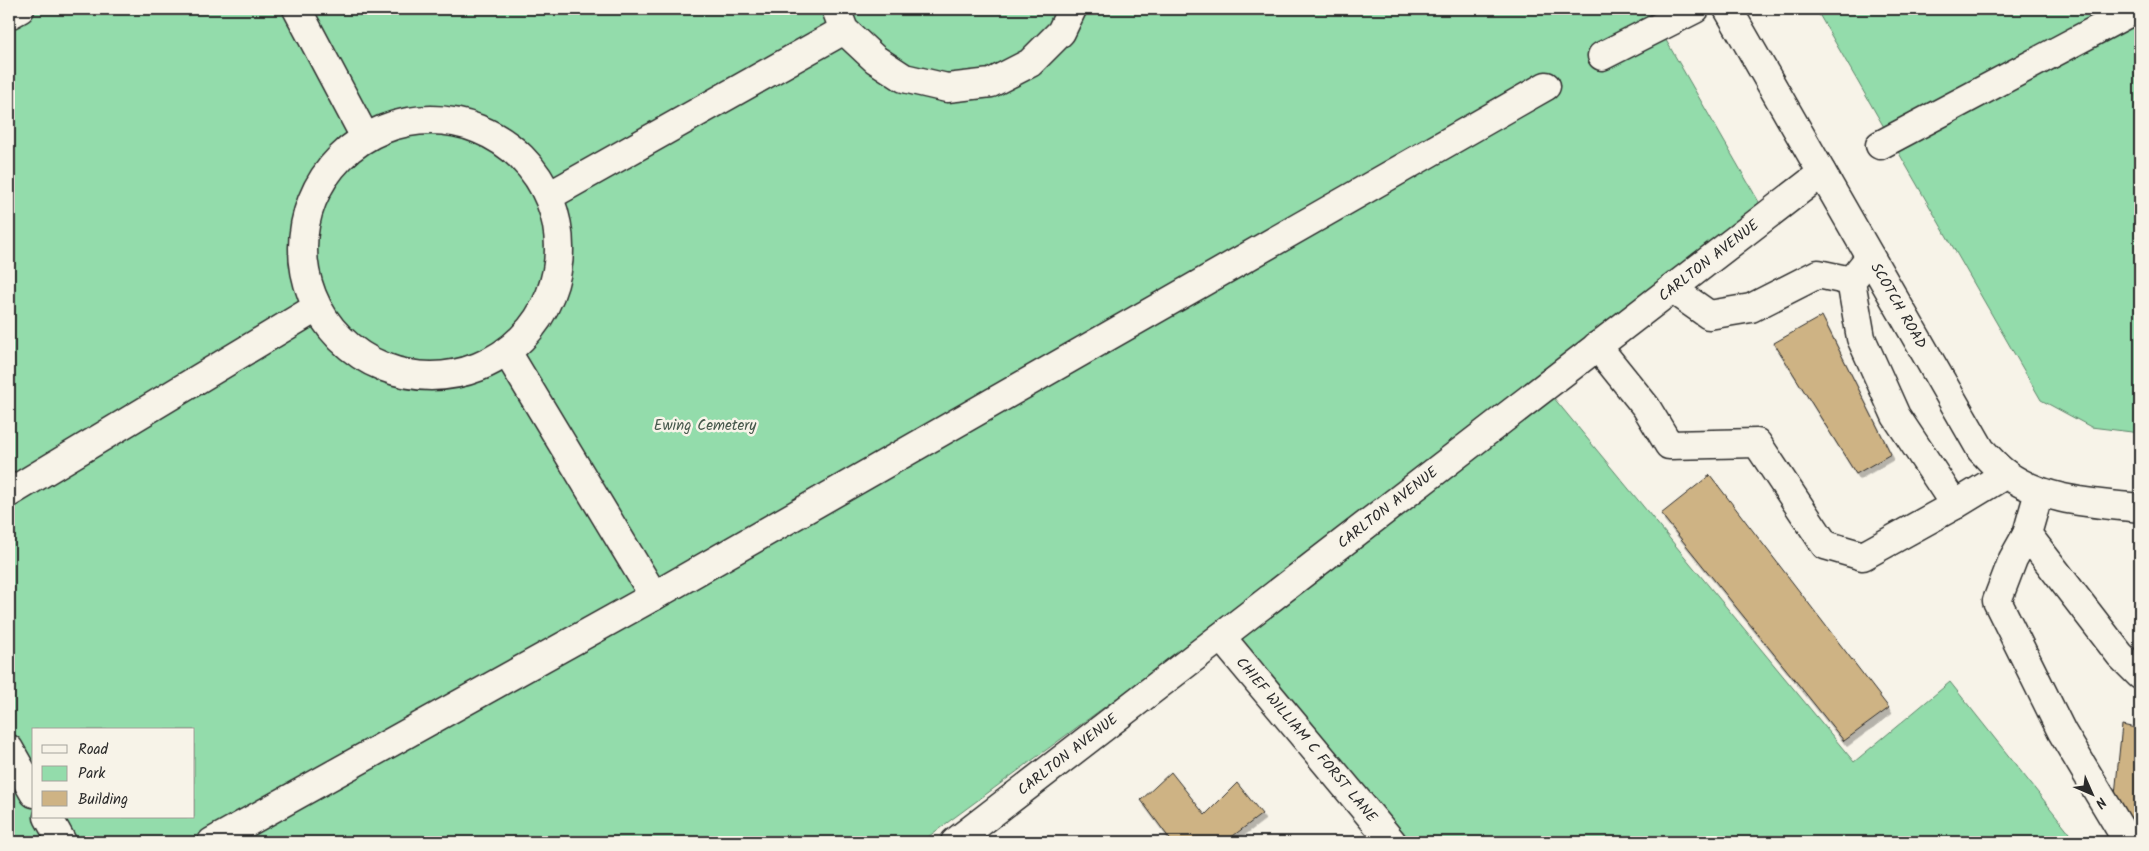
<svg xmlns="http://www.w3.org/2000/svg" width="2149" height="851" viewBox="0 0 2149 851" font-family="Kalam,sans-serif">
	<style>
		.green { fill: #93dcab; stroke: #5f846b; fill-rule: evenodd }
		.building { fill: #ceb384; stroke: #2b2b2b; filter: url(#shadow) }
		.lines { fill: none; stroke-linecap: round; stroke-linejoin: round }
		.minor-casing { stroke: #2b2b2b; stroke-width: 31 }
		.major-casing { stroke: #2b2b2b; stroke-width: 31 }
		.minor { stroke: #f7f3e8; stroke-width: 28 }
		.major { stroke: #f7f3e8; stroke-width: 28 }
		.labels { text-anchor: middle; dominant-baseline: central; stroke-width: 5; stroke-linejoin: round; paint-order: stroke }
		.street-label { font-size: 15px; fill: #2b2b2b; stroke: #f7f3e8 }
		.park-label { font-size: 15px; fill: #45574b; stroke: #f7f3e8 }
	</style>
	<defs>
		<filter id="shadow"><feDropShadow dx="3" dy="5.5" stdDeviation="0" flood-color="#0004"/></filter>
	</defs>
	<rect width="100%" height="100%" fill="#f7f3e8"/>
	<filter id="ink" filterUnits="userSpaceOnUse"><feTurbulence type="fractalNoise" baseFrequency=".02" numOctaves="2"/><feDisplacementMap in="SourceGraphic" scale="10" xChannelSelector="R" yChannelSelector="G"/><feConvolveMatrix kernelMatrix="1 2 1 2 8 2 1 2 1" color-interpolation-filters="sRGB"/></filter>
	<g filter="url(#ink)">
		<g class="green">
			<path d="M9 9H1648L1763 209 1539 380 1854 762 1950 682 2077 842H1392L1212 628 921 842H9ZM34 730H194V817H34Z"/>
			<polygon points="1816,9 2140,9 2140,433 2091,427 2041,400"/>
		</g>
		<g class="building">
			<polygon points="1822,316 1891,454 1856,474 1774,343"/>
			<polygon points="1710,475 1889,708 1844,741 1661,514"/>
			<polygon points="2122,725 2140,729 2140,819 2113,815"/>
			<polygon points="1171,772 1205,815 1237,783 1262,814 1225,842 1172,842 1141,800"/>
		</g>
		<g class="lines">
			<defs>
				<g id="minor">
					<polyline points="297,9 365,137"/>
					<polyline points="836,9 844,30 875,59 904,78 947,88 991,83 1030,63 1061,32 1072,9"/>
					<polyline points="9,15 20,9"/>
					<polyline points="1602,56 1695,9"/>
					<circle cx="431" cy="248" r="128"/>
					<polyline points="1880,145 2136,9"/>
					<polyline points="549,196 844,30"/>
					<polyline points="1870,257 1851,281 1861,338 1896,416 1955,505 2006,474"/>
					<polyline points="1672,289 1709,315 1751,308 1818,274 1851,281"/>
					<polyline points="1597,346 1646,407 1669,445 1757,443 1825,545 1863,556 1955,505"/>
					<polyline points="507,352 654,596"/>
					<polyline points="2039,492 2027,534 2120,655 2140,675"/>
					<polyline points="9,493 316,308"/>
					<polyline points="2027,534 2013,559 1997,601 2062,732 2128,842"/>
					<polyline points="1221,637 1392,842"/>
					<polyline points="9,749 34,793"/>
					<polyline points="48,817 62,842"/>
					<polyline points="212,842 654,596 1546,86"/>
					<polyline points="955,842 1822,173"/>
				</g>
				<path id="major" d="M1728 9 1981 450C1989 458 1997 468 2006 474 2045 502 2095 503 2140 508"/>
			</defs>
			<use href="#minor" class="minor-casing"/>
			<use href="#major" class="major-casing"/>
			<use href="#minor" class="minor"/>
			<use href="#major" class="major"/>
		</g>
	</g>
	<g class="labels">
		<g class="street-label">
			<text transform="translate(1709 261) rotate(-38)">CARLTON AVENUE</text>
			<text transform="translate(1898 306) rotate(60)">SCOTCH ROAD</text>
			<text transform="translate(1388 508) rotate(-38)">CARLTON AVENUE</text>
			<text transform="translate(1306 740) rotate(50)">CHIEF WILLIAM C FORST LANE</text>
			<text transform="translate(1068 755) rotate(-38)">CARLTON AVENUE</text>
		</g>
		<g class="park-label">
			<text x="705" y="426">Ewing Cemetery</text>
		</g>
	</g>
	<rect width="2149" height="851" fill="none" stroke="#f7f3e8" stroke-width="30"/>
	<rect x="15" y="15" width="2119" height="821" fill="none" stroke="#2b2b2b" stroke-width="2" filter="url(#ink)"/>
	<rect x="32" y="728" width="162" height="90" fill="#f7f3e8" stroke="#a5a39c"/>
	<rect x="42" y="745" width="25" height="8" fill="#f7f3e8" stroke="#a5a39c"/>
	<text x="78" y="754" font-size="15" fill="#2b2b2b">Road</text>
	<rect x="42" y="766" width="25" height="15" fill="#93dcab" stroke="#a5a39c"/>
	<text x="78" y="778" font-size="15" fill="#2b2b2b">Park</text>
	<rect x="42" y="791" width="25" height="15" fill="#ceb384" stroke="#a5a39c"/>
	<text x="78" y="804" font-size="15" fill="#2b2b2b">Building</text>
	<g transform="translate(2092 794) rotate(135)" stroke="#f7f3e8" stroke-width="4" paint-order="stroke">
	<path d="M0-4L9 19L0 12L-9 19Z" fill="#2b2b2b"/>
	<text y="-8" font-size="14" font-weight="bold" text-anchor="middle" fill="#2b2b2b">N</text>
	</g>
</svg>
